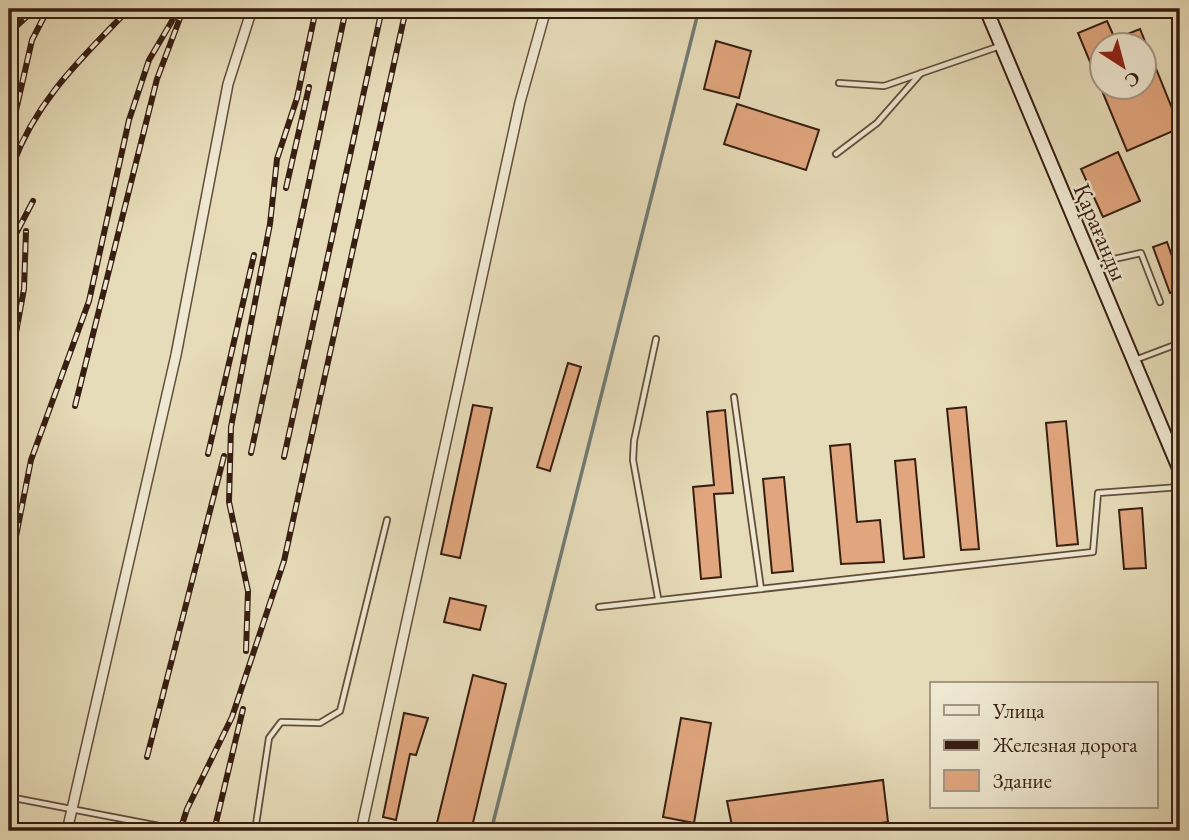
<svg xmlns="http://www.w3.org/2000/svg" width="1189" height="840" viewBox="0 0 1189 840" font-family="'EB Garamond',serif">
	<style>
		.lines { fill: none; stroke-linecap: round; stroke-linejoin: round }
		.stream { stroke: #717c75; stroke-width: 3.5 }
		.building { fill: #e1a67e; stroke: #371e12; stroke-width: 2; fill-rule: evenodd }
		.lane-casing { stroke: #634e3c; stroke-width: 8 }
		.street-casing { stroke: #634e3c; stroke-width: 12 }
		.secondary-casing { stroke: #371e12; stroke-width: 16 }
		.lane { stroke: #efe8d2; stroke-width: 4.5 }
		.street { stroke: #efe8d2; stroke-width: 9 }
		.secondary { stroke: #efe8d2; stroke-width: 12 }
		.rail-casing { stroke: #371e12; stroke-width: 6 }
		.rail { stroke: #efe8d2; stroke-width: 3.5; stroke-dasharray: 10; stroke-linecap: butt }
		.labels { text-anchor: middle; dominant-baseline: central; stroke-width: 5; stroke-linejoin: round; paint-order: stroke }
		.street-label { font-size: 24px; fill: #371e12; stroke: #efe8d2 }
	</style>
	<rect width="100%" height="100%" fill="#e7dcb9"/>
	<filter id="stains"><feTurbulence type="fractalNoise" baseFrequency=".00286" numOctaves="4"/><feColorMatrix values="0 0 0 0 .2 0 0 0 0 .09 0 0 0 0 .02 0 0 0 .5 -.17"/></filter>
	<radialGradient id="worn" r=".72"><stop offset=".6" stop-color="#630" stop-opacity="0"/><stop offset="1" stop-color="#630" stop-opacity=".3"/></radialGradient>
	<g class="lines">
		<polyline class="stream" points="491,831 699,9"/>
	</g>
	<g class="building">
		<path d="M1107 21 1115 39 1140 29 1180 128 1127 151 1078 33ZM1102 46H1144V88H1102Z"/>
		<polygon points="716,41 751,51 739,98 704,89"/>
		<polygon points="737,104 819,130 806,170 724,144"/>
		<polygon points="1118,152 1140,201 1103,217 1081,169"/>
		<polygon points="1167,242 1172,256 1180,253 1180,289 1170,293 1153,247"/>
		<polygon points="568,363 581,367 550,471 537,467"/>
		<polygon points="473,405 492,408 460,558 441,554"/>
		<polygon points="966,407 979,549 961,550 947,409"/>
		<polygon points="725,410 733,493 714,494 721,577 701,579 693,487 714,485 707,412"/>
		<polygon points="1066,421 1078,544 1057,546 1046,423"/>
		<polygon points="850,444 857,522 880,520 884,562 841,564 830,446"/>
		<polygon points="915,459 924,557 904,559 895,461"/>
		<polygon points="784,477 793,571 772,573 763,479"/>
		<polygon points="1142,508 1146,568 1124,569 1119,510"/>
		<polygon points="450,598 486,606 480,630 444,622"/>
		<polygon points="473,675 506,684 471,831 435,831"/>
		<polygon points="404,713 428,718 416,755 410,754 396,820 383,817"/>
		<polygon points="681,718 711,723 694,823 663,817"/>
		<polygon points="883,780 888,822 820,831 733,831 727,801"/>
	</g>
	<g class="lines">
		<defs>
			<g id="lane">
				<polyline points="839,83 884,86 1000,46"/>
				<polyline points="836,154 877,123 921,73"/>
				<polyline points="1096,263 1141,253 1160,302"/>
				<polyline points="656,339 634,441 633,460 658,598"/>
				<polyline points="1135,360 1180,343"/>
				<polyline points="734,397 761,589"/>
				<polyline points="599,607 1093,552 1098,493 1180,487"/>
				<polyline points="9,797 185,831"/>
				<polyline points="255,831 269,738 281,722 320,723 340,711 387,520"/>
			</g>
			<g id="street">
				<polyline points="67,831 176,355 228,84 252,9"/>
				<polyline points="361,831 520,102 546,9"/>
				<polyline points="618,831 620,829"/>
			</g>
			<polyline id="secondary" points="986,9 1180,471"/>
		</defs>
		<use href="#lane" class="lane-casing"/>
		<use href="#street" class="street-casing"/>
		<use href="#secondary" class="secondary-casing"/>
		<use href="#lane" class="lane"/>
		<use href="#street" class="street"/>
		<use href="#secondary" class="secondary"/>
		<defs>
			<g id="rail">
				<polyline points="9,33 35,9"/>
				<polyline points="9,141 32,40 48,9"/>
				<path d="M13 164C37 99 82 58 129 9"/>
				<polyline points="286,188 309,87"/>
				<polyline points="9,247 33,201"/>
				<polyline points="9,371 24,289 26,231"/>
				<polyline points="75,406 157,79 180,18"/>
				<polyline points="251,453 346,9"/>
				<polyline points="208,454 254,255"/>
				<polyline points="284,457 382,9"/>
				<polyline points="9,572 31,460 89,301 129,120 149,60 179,9"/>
				<polyline points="246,651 248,591 229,502 231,427 270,224 277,159 297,98 316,9"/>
				<polyline points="147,757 224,456"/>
				<polyline points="180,831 187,809 232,717 284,561 406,9"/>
				<polyline points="214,831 243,709"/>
			</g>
		</defs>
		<use href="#rail" class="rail-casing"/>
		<use href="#rail" class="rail"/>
	</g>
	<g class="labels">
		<g class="street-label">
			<text transform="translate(1101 232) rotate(67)">Қарағанды</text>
		</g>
	</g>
	<rect width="1189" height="840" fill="none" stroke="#e7dcb9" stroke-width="35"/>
	<rect x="10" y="10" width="1168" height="819" fill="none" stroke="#371e12" stroke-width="3.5"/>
	<rect x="18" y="18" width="1154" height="805" fill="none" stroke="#371e12" stroke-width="2"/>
	<rect x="930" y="682" width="228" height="126" fill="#efe8d2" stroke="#a59785" stroke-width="2"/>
	<rect x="944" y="705" width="35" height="10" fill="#efe8d2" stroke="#a59785" stroke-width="2"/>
	<text x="993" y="718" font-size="21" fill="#371e12">Улица</text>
	<rect x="944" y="740" width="35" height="10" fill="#371e12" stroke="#a59785" stroke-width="2"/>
	<text x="993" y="752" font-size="21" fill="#371e12">Железная дорога</text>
	<rect x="944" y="770" width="35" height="21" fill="#e1a67e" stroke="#a59785" stroke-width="2"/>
	<text x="993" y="788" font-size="21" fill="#371e12">Здание</text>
	<g transform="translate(1123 66) rotate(144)"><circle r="33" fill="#efe8d2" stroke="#a59785" stroke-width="2"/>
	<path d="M0-5L12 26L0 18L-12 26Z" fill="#8f2418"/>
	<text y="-10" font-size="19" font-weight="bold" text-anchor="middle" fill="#371e12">С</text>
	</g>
	<rect width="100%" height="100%" filter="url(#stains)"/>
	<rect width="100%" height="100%" fill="url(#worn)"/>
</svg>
